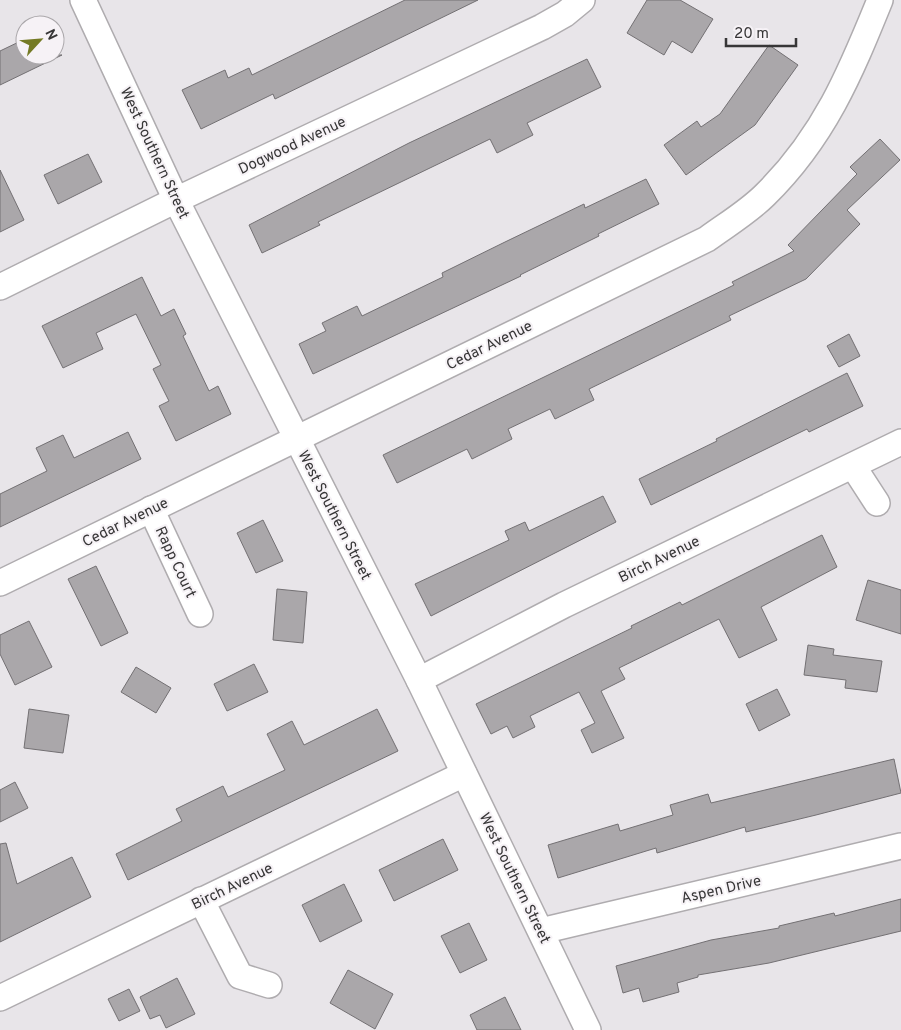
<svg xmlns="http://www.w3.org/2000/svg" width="901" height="1030" font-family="Overpass,sans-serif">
<rect width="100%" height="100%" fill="#e8e5e9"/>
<!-- building -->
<g fill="#aaa7aa" stroke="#737073">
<path d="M405,0H478L275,99L273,94L201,129L182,90L225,70L228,78L249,68L252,75Z"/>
<path d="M647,0H680L713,19L692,53L672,41L664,55L627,33Z"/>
<path d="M25,39V55H62L0,85V51Z"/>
<path d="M769,45L798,65L755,125L686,175L664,145L697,121L701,127L720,114Z"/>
<path d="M587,59L601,87L527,123L533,135L497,153L490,139L318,222L320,225L262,253L249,225L409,143Z"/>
<path d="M880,139L900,160L847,210L860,224L806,279L729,316L731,320L589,389L594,400L555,419L550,409L508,429L512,439L472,459L467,449L397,483L383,455L734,285L732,282L794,251L788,245L857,174L850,167Z"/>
<path d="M88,154L102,182L58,204L44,175Z"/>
<path d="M0,170L24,220L0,232Z"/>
<path d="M646,179L659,204L598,234L599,236L520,275L521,276L313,374L299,344L326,331L322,323L357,306L362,316L443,277L442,273L505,242L584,204L585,208Z"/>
<path d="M142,277L161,316L174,309L186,334L183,336L209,391L218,386L231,414L176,441L159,406L169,401L153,369L161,365L136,314L96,333L103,349L63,368L42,326Z"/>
<path d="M849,334L860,356L839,367L827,346Z"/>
<path d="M847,373L863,406L809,432L807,429L651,505L639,479L717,441L716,439Z"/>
<path d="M128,432L141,459L0,527V494L47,471L36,448L63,435L74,458Z"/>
<path d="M603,496L616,522L431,616L415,584L509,540L505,531L525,522L529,531Z"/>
<path d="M263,520L283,561L256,573L237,533Z"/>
<path d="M822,535L837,567L761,607L777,640L739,658L719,619L619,668L625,679L601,691L624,738L592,753L581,730L595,723L579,692L530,716L535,727L513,738L507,726L491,734L476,704L632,628L631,626L680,602L682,605Z"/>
<path d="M96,566L128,633L101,646L68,579Z"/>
<path d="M868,580L901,590V634L856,620Z"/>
<path d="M277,589L307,592L303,643L273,640Z"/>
<path d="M29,621L52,667L15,685L0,654V635Z"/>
<path d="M808,645L834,649L833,655L882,661L877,692L845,688L846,680L804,675Z"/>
<path d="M254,664L268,692L227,711L214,684Z"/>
<path d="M136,667L171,688L156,713L121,692Z"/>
<path d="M777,689L790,715L759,731L746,704Z"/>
<path d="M29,709L69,715L63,753L24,748Z"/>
<path d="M377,709L398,751L128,880L116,854L182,821L176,809L223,786L228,797L285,770L267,734L292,721L304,745Z"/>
<path d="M894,759L901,793L816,815L746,832L745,827L657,853L656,848L558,878L548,845L618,824L620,831L673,815L670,805L708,794L711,803Z"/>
<path d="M15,782L28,808L0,822V790Z"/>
<path d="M443,839L458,870L394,901L379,870Z"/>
<path d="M6,843L17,884L72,857L91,897L0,942V844Z"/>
<path d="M344,884L362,921L320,942L302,905Z"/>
<path d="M901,899V931L769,963L698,975V977L677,983L679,992L643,1002L639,988L623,993L616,966L711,940L779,928V926L834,913L835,916Z"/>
<path d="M469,923L487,960L460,973L441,936Z"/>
<path d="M348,970L393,994L375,1029L330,1003Z"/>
<path d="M177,978L195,1014L166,1028L160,1015L150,1019L140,997Z"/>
<path d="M129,989L140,1011L119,1021L108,999Z"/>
<path d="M505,997L521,1030H477L470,1015Z"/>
</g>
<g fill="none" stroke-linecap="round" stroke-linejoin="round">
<defs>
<g id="minor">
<path d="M83,0L176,200L419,680L588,1030"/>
<path d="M0,287L176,200L542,27L565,14L582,0"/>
<path d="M853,466L877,503"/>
<path d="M151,509L200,614"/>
<path d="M0,583L707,239C726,225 748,212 765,195C824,137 850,74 880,0"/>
<path d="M419,680L564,605L901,442"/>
<path d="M201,900L240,976L269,985"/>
<path d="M541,931L901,846"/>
<path d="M0,998L464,774"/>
</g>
</defs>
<!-- minor casing -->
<use href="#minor" stroke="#afacaf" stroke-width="28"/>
<!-- minor -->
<use href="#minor" stroke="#fff" stroke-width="25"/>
</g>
<g text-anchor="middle" stroke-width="4" stroke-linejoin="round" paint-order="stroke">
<!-- street labels -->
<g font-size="15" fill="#373637" stroke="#f6f2f6">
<text transform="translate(292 145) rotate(-25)" y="5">Dogwood Avenue</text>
<text transform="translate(155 153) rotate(65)" y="5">West Southern Street</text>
<text transform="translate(489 345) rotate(-26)" y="5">Cedar Avenue</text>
<text transform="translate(335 515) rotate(63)" y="5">West Southern Street</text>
<text transform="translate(125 522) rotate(-26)" y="5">Cedar Avenue</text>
<text transform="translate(659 559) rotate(-26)" y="5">Birch Avenue</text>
<text transform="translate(176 562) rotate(65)" y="5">Rapp Court</text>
<text transform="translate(515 878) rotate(64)" y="5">West Southern Street</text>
<text transform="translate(232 886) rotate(-26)" y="5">Birch Avenue</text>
<text transform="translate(721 889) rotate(-13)" y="5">Aspen Drive</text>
</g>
</g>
<!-- north arrow -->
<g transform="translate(40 40) rotate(64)"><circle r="24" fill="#f6f2f6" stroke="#aaa7aa"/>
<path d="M0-4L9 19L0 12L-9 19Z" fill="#747a24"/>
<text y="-8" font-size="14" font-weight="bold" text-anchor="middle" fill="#373637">N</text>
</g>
<!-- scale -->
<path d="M726 38v8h70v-8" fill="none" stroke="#373637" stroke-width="2.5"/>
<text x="734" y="38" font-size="15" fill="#373637" stroke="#f6f2f6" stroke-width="4" paint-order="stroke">20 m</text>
</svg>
